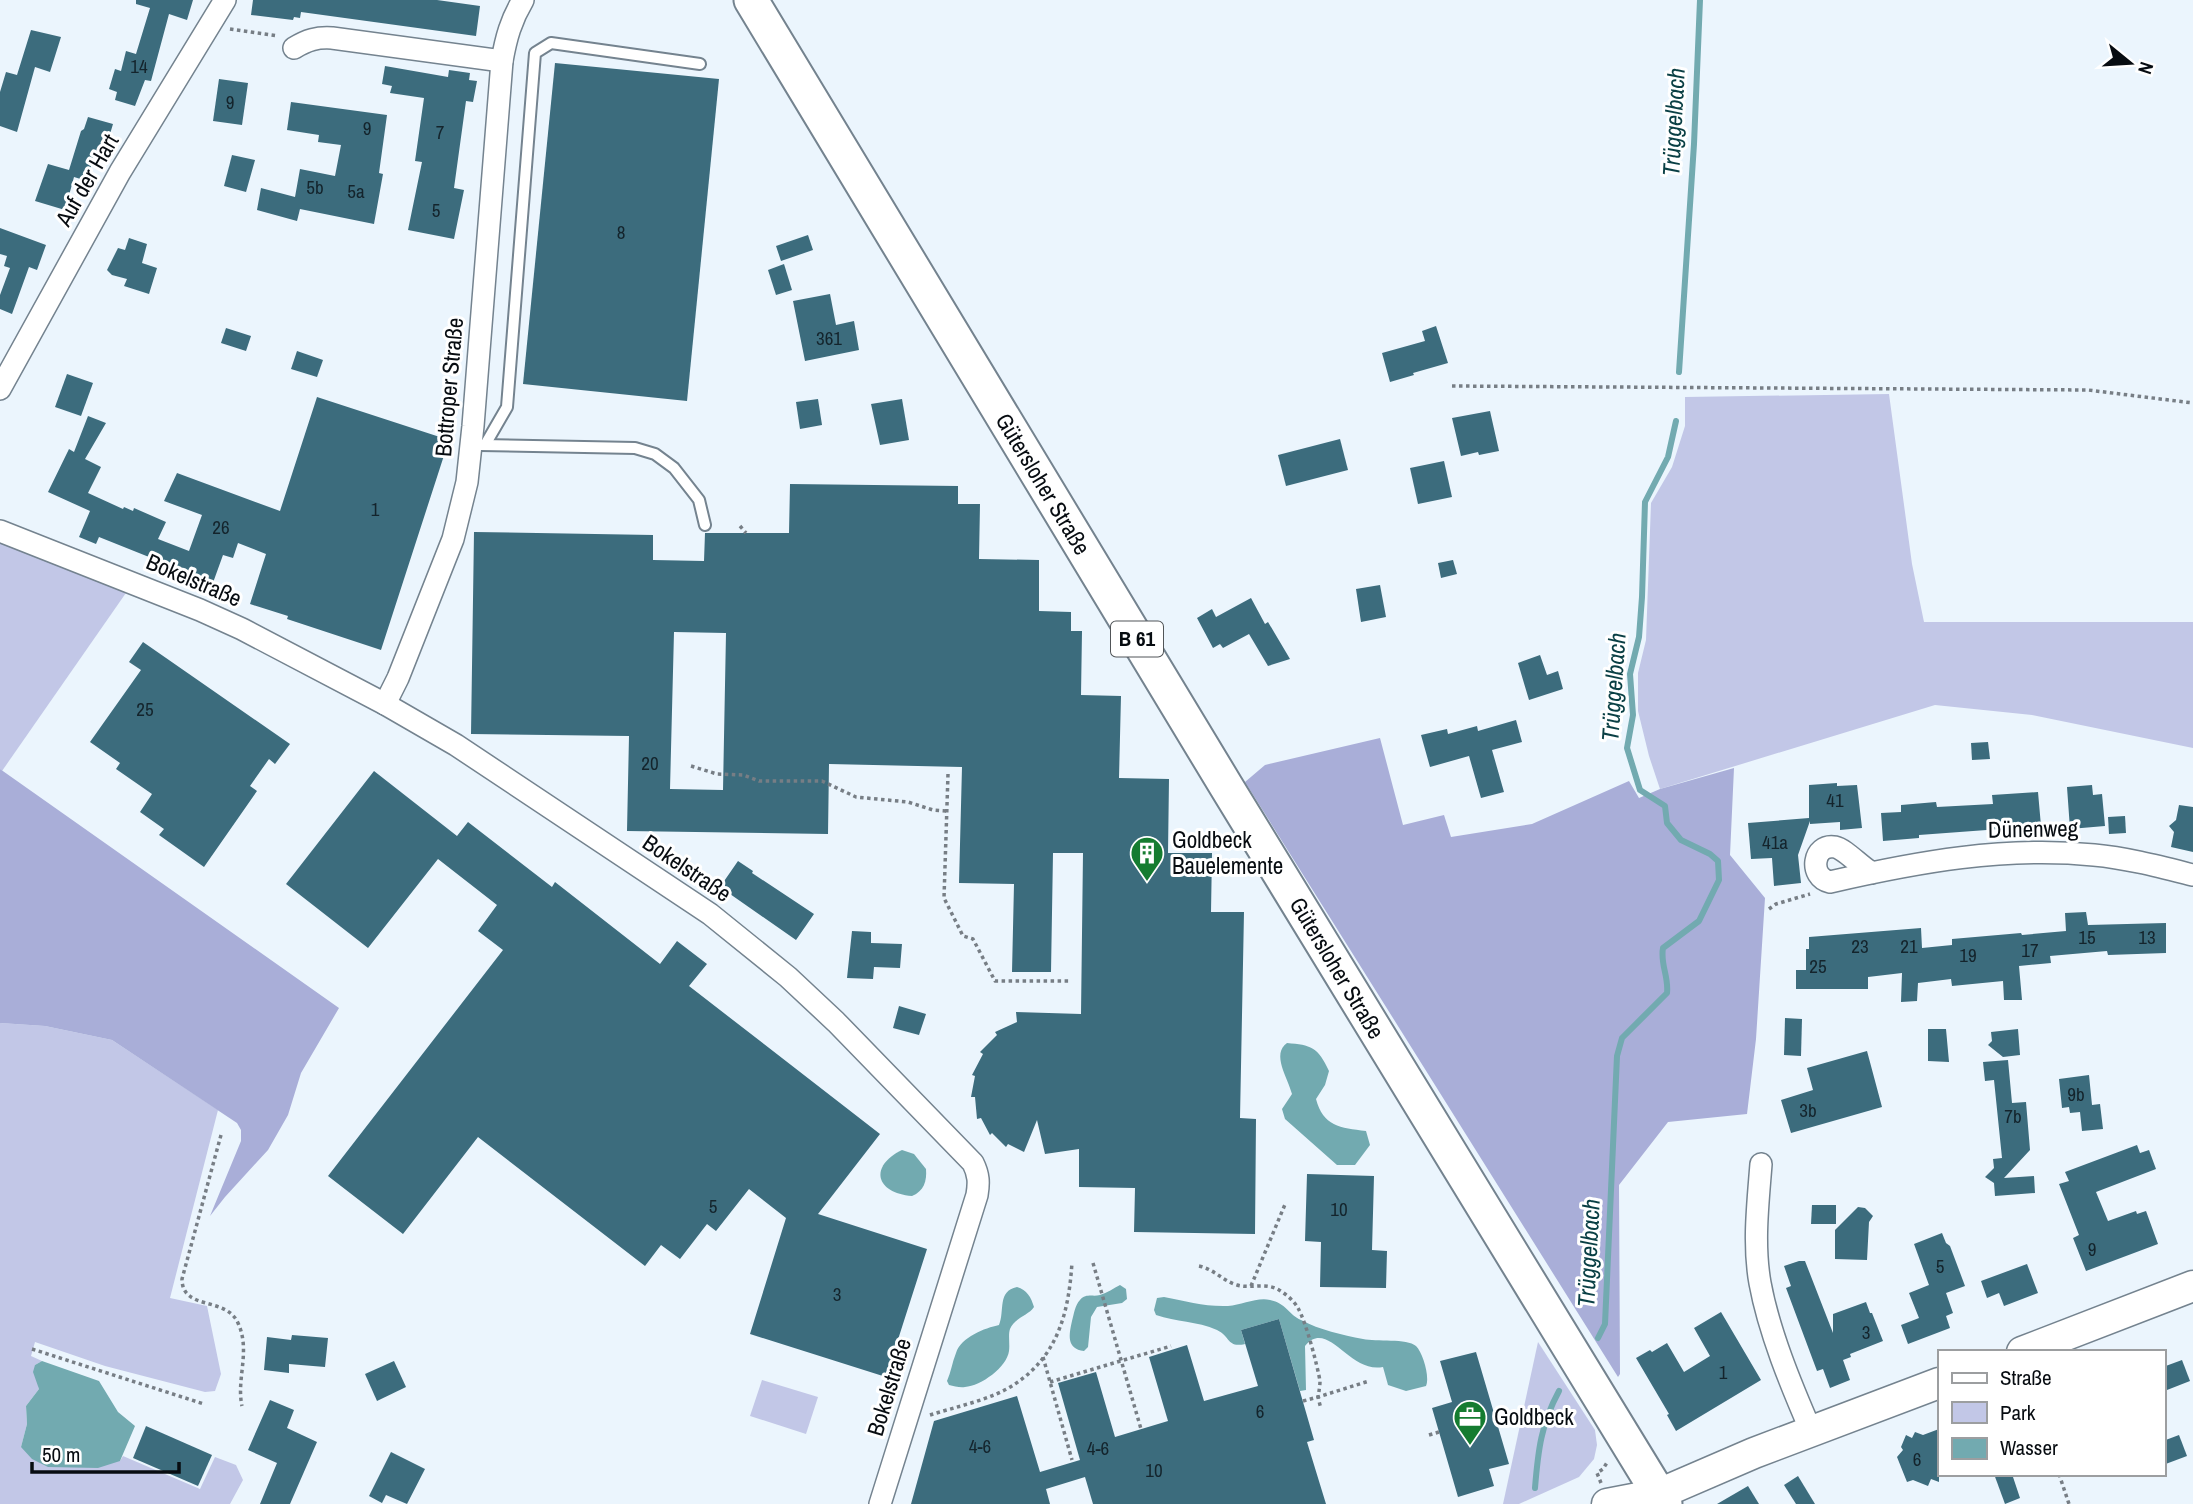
<svg xmlns="http://www.w3.org/2000/svg" width="2193" height="1504" font-family="'Archivo Narrow',sans-serif">
<rect width="100%" height="100%" fill="#ebf5fd"/>
<!-- green -->
<g fill="#c2c7e7">
<path d="M1889,394L1912,564L1924,622H2193V748L2032,715L1935,705L1660,789L1649,756L1638,711V673L1646,640L1651,503L1672,467L1685,426V397Z"/>
<path d="M0,541L128,590L2,771L0,769Z"/>
<path d="M0,1023L45,1026L112,1040L218,1110L170,1298L207,1306L221,1374L215,1391L205,1392L105,1366L35,1342L31,1356L42,1361L35,1365L39,1389L26,1406L27,1424L21,1447L120,1461L123,1456L200,1489L215,1457L236,1465L243,1480L230,1504H0Z"/>
<path d="M1538,1342L1595,1430L1597,1445L1594,1459L1579,1477L1519,1504H1503Z"/>
<path d="M762,1380L818,1397L806,1434L750,1416Z"/>
</g>
<!-- forest -->
<g fill="#a9aed8">
<path d="M1380,738L1403,825L1444,815L1451,837L1532,824L1629,781L1639,798L1660,789L1734,768L1730,855L1765,898L1756,1039L1747,1114L1668,1122L1619,1185L1620,1374L1618,1377L1245,782L1265,765Z"/>
<path d="M0,769L339,1008L301,1073L288,1115L268,1150L225,1197L210,1216L241,1141V1130L237,1123L112,1040L45,1026L0,1023Z"/>
</g>
<!-- water -->
<g fill="#72aab0">
<path d="M1287,1043C1311,1045 1318,1047 1329,1071L1325,1085L1316,1099C1323,1126 1340,1128 1366,1131L1370,1145L1355,1165H1337L1285,1119L1282,1109L1292,1094C1288,1078 1271,1054 1287,1043Z"/>
<path d="M902,1150L914,1154L926,1169C927,1181 924,1191 912,1196C875,1193 869,1166 902,1150Z"/>
<path d="M1120,1285L1126,1289L1127,1299L1122,1303L1097,1307L1091,1317L1088,1347L1084,1351C1066,1349 1069,1334 1072,1321C1074,1314 1075,1305 1080,1300C1086,1293 1093,1297 1100,1295C1107,1293 1114,1288 1120,1285Z"/>
<path d="M1017,1287C1027,1290 1031,1297 1034,1307C1028,1316 1014,1318 1010,1329C1008,1335 1010,1344 1009,1351C1007,1367 981,1386 965,1387C960,1388 954,1386 949,1385L947,1381C951,1372 952,1363 956,1353C961,1337 985,1328 999,1325C1005,1311 997,1291 1017,1287Z"/>
<path d="M1164,1297C1186,1301 1205,1307 1228,1306C1242,1305 1257,1297 1270,1300C1286,1303 1289,1315 1301,1320C1320,1330 1342,1335 1363,1339C1376,1342 1407,1338 1416,1346C1423,1353 1430,1377 1426,1386L1406,1391L1388,1385L1383,1367C1349,1374 1328,1318 1305,1346L1306,1390L1300,1391L1279,1319L1241,1330L1245,1344C1227,1348 1231,1337 1217,1330C1197,1321 1176,1322 1156,1315L1154,1310L1157,1298Z"/>
<path d="M42,1361L99,1381L118,1412L135,1426L120,1461L98,1468L48,1467L32,1459L21,1447L27,1424L26,1406L39,1389L33,1372L35,1365Z"/>
</g>
<g fill="none" stroke-linecap="round" stroke-linejoin="round">
<!-- stream -->
<g stroke="#72aab0" stroke-width="6">
<path d="M1679,372L1694,144L1700,0"/>
<path d="M1598,1338L1605,1324L1617,1056L1622,1038L1667,993C1669,977 1660,964 1663,948L1699,921L1719,880L1718,861L1710,854L1681,840L1667,823L1665,806L1640,790L1627,748L1633,715L1630,674L1639,637L1642,597L1645,502L1668,457L1676,421"/>
<path d="M1535,1488C1538,1451 1541,1424 1559,1391"/>
</g>
</g>
<!-- building -->
<g fill="#3c6c7d" fill-rule="evenodd">
<path d="M136,0H193L187,20L169,14L151,81L145,80L135,106L115,100L117,92L109,89L115,69L121,71L126,51L136,54L150,8L136,4Z"/>
<path d="M253,0H437L480,6L476,36L301,12L300,18L294,17L293,20L251,15Z"/>
<path d="M31,30L61,37L50,72L35,67L17,132L0,126V92L6,72L17,75Z"/>
<path d="M555,63L719,79L687,401L523,384Z"/>
<path d="M385,66L448,77L449,70L470,73L469,80L477,81L473,102L466,101L454,188L464,190L454,239L408,230L422,162L415,161L424,98L390,93L392,86L382,84Z"/>
<path d="M219,79L248,83L242,125L213,121Z"/>
<path d="M291,102L387,115L379,173L383,174L374,224L300,209L297,221L257,210L261,188L295,197L300,169L335,176L341,145L318,142L319,135L287,130Z"/>
<path d="M88,117L113,124L104,154L95,151L87,181L74,177L65,210L35,201L48,164L69,170L81,131L84,129Z"/>
<path d="M232,155L255,160L246,192L224,186Z"/>
<path d="M0,228L46,245L37,270L29,267L12,314L0,309V295L10,268L4,266L7,256L0,254Z"/>
<path d="M808,235L813,250L781,261L776,246Z"/>
<path d="M129,238L147,244L142,263L157,268L149,294L124,286L127,279L112,275L107,270L118,248L125,250Z"/>
<path d="M784,264L792,290L776,295L768,270Z"/>
<path d="M830,294L836,325L854,321L859,350L805,361L793,301Z"/>
<path d="M1436,326L1448,363L1413,373L1414,375L1390,382L1382,353L1425,341L1422,331Z"/>
<path d="M226,328L251,336L246,351L221,343Z"/>
<path d="M297,351L323,360L317,377L291,369Z"/>
<path d="M67,374L93,383L81,416L55,407Z"/>
<path d="M317,397L449,440L381,650L287,619L288,616L250,604L266,554L238,543L233,558L223,555L210,591L155,571L159,561L99,537L96,544L79,537L90,511L48,492L69,449L74,452L88,416L106,423L85,459L101,467L88,493L123,509L124,507L133,511L134,508L166,522L158,539L189,551L202,515L164,501L177,473L280,511Z"/>
<path d="M818,399L822,425L800,429L796,402Z"/>
<path d="M902,399L909,440L880,445L871,404Z"/>
<path d="M1490,411L1499,451L1479,455L1478,452L1461,456L1452,418Z"/>
<path d="M1340,439L1348,470L1286,486L1278,455Z"/>
<path d="M1444,461L1452,497L1418,504L1410,468Z"/>
<path d="M790,484L958,486V504H980L979,559L1039,560V611L1071,612V631H1082L1081,695L1121,696L1119,778L1169,779L1168,853H1212L1211,912H1244L1240,1118L1256,1119L1255,1234L1134,1232L1135,1188L1079,1187V1149L1045,1154L1037,1120L1024,1152L1008,1144L1006,1147L992,1133L990,1135L981,1118L977,1119L975,1097H971L975,1076L972,1075L983,1054L980,1052L997,1035L995,1032L1017,1022L1016,1012L1081,1014L1083,853H1053L1051,972H1012L1014,884L959,883L962,767L829,764L828,834L627,831L629,736L471,734L474,532L653,535V560L704,561L705,533H789ZM674,632L726,633L723,790L670,789Z"/>
<path d="M1453,560L1457,574L1441,578L1438,563Z"/>
<path d="M1380,585L1386,617L1361,622L1356,589Z"/>
<path d="M1251,598L1265,624L1268,622L1290,659L1268,666L1249,634L1223,648L1220,644L1213,648L1197,618L1212,609L1216,617Z"/>
<path d="M143,642L290,744L275,764L269,759L250,786L257,791L204,867L159,835L164,829L140,812L152,794L116,769L120,763L90,742L141,670L129,662Z"/>
<path d="M1540,655L1547,675L1558,671L1563,689L1529,700L1518,663Z"/>
<path d="M1516,720L1522,742L1492,750L1504,792L1481,798L1469,756L1430,767L1421,735L1447,729L1448,734L1477,726L1478,731Z"/>
<path d="M1988,742L1990,759L1972,760L1971,743Z"/>
<path d="M374,771L457,836L468,822L552,887L555,882L660,964L677,941L707,964L689,986L880,1134L818,1214L927,1249L886,1377L750,1334L786,1218L749,1189L716,1231L707,1224L680,1259L661,1245L645,1266L478,1137L403,1234L328,1176L503,950L478,931L497,905L438,859L368,948L286,884Z"/>
<path d="M1837,783V786L1857,785L1862,828L1840,830V822L1810,824V821L1798,855L1801,883L1774,886L1772,858L1751,859L1748,823L1809,818V785Z"/>
<path d="M2092,785L2093,795L2102,794L2105,826L2070,829L2067,787Z"/>
<path d="M2038,792L2041,826L1919,835V838L1883,841L1881,813L1901,812V805L1936,802L1937,807L1993,804L1992,795Z"/>
<path d="M2179,805L2193,807V852L2171,847L2174,832L2169,826L2176,820Z"/>
<path d="M2125,816L2126,833L2109,834L2108,817Z"/>
<path d="M738,861L753,871L752,873L814,914L796,940L720,887Z"/>
<path d="M2086,912L2088,925L2166,923V953L2108,955L2107,951L2050,956L2051,963L2019,966L2022,1000H2004L2003,981L1952,986L1951,979L1918,983L1917,1001L1901,1002L1902,973L1868,977V989H1796V970H1806V949H1809V937L1921,928L1922,948L1952,945V939L2021,933L2022,935L2066,931L2065,913Z"/>
<path d="M852,931L871,932V943L902,944L900,968L874,967L873,979L847,978Z"/>
<path d="M899,1006L926,1014L919,1035L893,1028Z"/>
<path d="M1785,1018L1802,1019L1801,1056L1784,1055Z"/>
<path d="M1928,1029H1946L1949,1062L1928,1061Z"/>
<path d="M2018,1029L2020,1055L2003,1057L1988,1045L1992,1041L1991,1032Z"/>
<path d="M1867,1051L1882,1107L1791,1133L1781,1100L1813,1090L1807,1068Z"/>
<path d="M2008,1060L2012,1103L2026,1102L2030,1150L2004,1178L2034,1176L2035,1193L1995,1196L1994,1183L1985,1177L1994,1168L1993,1159L2002,1158L1994,1080L1985,1081L1983,1062Z"/>
<path d="M2089,1075L2092,1105L2100,1104L2103,1129L2082,1131L2080,1112L2070,1113L2069,1107L2062,1108L2059,1079Z"/>
<path d="M2137,1145L2140,1153L2149,1150L2156,1169L2096,1192L2108,1221L2136,1211L2137,1214L2146,1211L2158,1244L2086,1271L2073,1238L2079,1235L2059,1184L2069,1181L2065,1172Z"/>
<path d="M1307,1174L1374,1176L1372,1250L1387,1251L1386,1288L1320,1287L1321,1242L1305,1241Z"/>
<path d="M1812,1205H1836V1224H1811Z"/>
<path d="M1858,1207L1865,1208L1873,1216L1869,1222L1867,1260L1835,1259V1230Z"/>
<path d="M1942,1233L1946,1243L1950,1246L1965,1286L1946,1293L1953,1313L1946,1316L1950,1328L1908,1344L1901,1325L1919,1318L1909,1293L1929,1285L1914,1244Z"/>
<path d="M1799,1261H1805L1833,1333V1314L1866,1302L1870,1313H1872L1883,1341L1850,1354L1851,1357L1843,1360L1850,1380L1830,1388L1823,1369L1817,1371L1786,1288L1791,1286L1784,1266Z"/>
<path d="M2027,1264L2038,1293L2004,1306L1999,1293L1987,1298L1981,1281Z"/>
<path d="M1721,1312L1761,1380L1676,1431L1667,1415L1669,1414L1636,1358L1650,1350L1652,1352L1667,1343L1684,1372L1710,1356L1694,1328Z"/>
<path d="M1279,1319L1314,1440L1307,1442L1326,1504H1093L1085,1477L1046,1489L1050,1504H911L934,1421L1017,1396L1040,1472L1080,1460L1058,1383L1096,1372L1115,1437L1168,1421L1149,1357L1187,1345L1204,1401L1258,1386L1241,1330Z"/>
<path d="M292,1335L328,1338L325,1367L289,1364V1373L264,1370L267,1337L291,1340Z"/>
<path d="M1476,1352L1509,1464L1489,1469L1494,1486L1458,1497L1432,1408L1452,1402L1440,1361Z"/>
<path d="M2182,1360L2190,1381L2167,1390L2163,1382V1367Z"/>
<path d="M394,1361L406,1387L377,1401L365,1374Z"/>
<path d="M270,1400L294,1410L287,1428L317,1442L290,1504H260L277,1463L248,1450Z"/>
<path d="M146,1426L212,1455L198,1486L133,1458Z"/>
<path d="M1939,1429V1482L1931,1479L1928,1486L1913,1480L1907,1482L1897,1457L1903,1450L1901,1447L1906,1435L1912,1438L1915,1432L1923,1435Z"/>
<path d="M2179,1435L2187,1456L2163,1465V1441Z"/>
<path d="M391,1452L425,1469L407,1504L386,1495L382,1503L369,1496Z"/>
<path d="M1994,1474H2012L2020,1498L2005,1504Z"/>
<path d="M1798,1476L1815,1504H1796L1784,1485Z"/>
<path d="M1748,1486L1759,1504H1717Z"/>
</g>
<g fill="none" stroke-linecap="round" stroke-linejoin="round">
<defs>
<g id="service">
<path d="M481,445L635,448L655,454L674,468L699,500L705,525"/>
<path d="M485,445L507,407L535,53L551,43L700,64"/>
</g>
<g id="minor">
<path d="M294,48C307,40 317,37 332,38L502,61"/>
<path d="M0,389L120,172L225,0"/>
<path d="M0,531L200,610L242,629L385,704L456,745L710,914L788,977L836,1022L973,1163C979,1175 979,1183 977,1195L880,1504"/>
<path d="M385,704L398,678L453,539L467,482L473,426L502,61C506,38 511,20 523,0"/>
<path d="M1872,873C1861,867 1845,849 1835,847C1813,843 1808,877 1830,882C1917,862 2005,846 2094,855C2127,858 2161,867 2193,875"/>
<path d="M1761,1164C1758,1203 1753,1244 1760,1283C1769,1332 1791,1385 1811,1431"/>
</g>
<g id="secondary">
<path d="M2022,1352L2193,1286"/>
<path d="M1607,1504L1659,1494L1754,1453L1939,1383"/>
</g>
<path id="primary" d="M751,0L1226,786L1665,1504"/>
</defs>
<!-- service casing -->
<use href="#service" stroke="#74838f" stroke-width="14"/>
<!-- minor casing -->
<use href="#minor" stroke="#74838f" stroke-width="24"/>
<!-- secondary casing -->
<use href="#secondary" stroke="#74838f" stroke-width="33"/>
<!-- primary casing -->
<use href="#primary" stroke="#74838f" stroke-width="37"/>
<!-- path -->
<g stroke="#777e85" stroke-width="3.5" stroke-dasharray="3.5 3.5" stroke-linecap="butt">
<path d="M230,29L278,36"/>
<path d="M1452,386L2088,390L2193,403"/>
<path d="M740,526L746,533"/>
<path d="M691,766L717,774L743,775L759,781H822L856,797L908,802L933,810L947,811"/>
<path d="M948,774L944,898L963,936L973,939L995,981H1069"/>
<path d="M1769,909L1776,904L1810,894"/>
<path d="M221,1135L182,1279C182,1311 226,1296 238,1323C251,1351 236,1379 242,1406"/>
<path d="M1093,1263L1141,1429"/>
<path d="M1199,1266C1214,1269 1223,1281 1237,1285C1251,1289 1265,1282 1279,1290C1286,1294 1294,1301 1298,1308C1306,1322 1317,1364 1320,1381C1320,1386 1319,1391 1318,1397L1369,1381"/>
<path d="M1251,1286L1286,1202"/>
<path d="M32,1349L204,1404"/>
<path d="M1043,1357L1072,1460"/>
<path d="M1050,1382L1171,1346"/>
<path d="M1303,1401L1318,1397L1321,1409"/>
<path d="M930,1415C958,1406 991,1400 1015,1384C1059,1355 1069,1310 1072,1262"/>
<path d="M1429,1435L1439,1432"/>
<path d="M2059,1474L2069,1504"/>
<path d="M1601,1483L1597,1473L1603,1469L1608,1461"/>
</g>
<!-- service -->
<use href="#service" stroke="#fff" stroke-width="10"/>
<!-- minor -->
<use href="#minor" stroke="#fff" stroke-width="21"/>
<!-- secondary -->
<use href="#secondary" stroke="#fff" stroke-width="30"/>
<!-- primary -->
<use href="#primary" stroke="#fff" stroke-width="33"/>
</g>
<!-- icons -->
<defs>
<symbol id="building-pin" viewBox="-11 -11 22 30"><path d="M0 17L-7.5 6A9.5 9.5 0 1 1 7.5 6Z" fill="#157c30" stroke="#fff"/><path d="M-4-6H4V6H1V3H-1V6H-4ZM-2.5-4.3h1.7v1.8h-1.7ZM.8-4.3h1.7v1.8H.8ZM-2.5-1h1.7V.8h-1.7ZM.8-1h1.7V.8H.8Z" fill="#fff"/></symbol>
<symbol id="office-pin" viewBox="-11 -11 22 30"><path d="M0 17L-7.5 6A9.5 9.5 0 1 1 7.5 6Z" fill="#157c30" stroke="#fff"/><path d="M-6-3h4V-5.5h4V-3h4V5H-6ZM-1-4.5V-3h2v-1.5ZM-6 0V1H6V0Z" fill="#fff"/></symbol>
</defs>
<g fill-rule="evenodd">
<use href="#building-pin" x="1128" y="834" width="38" height="52"/>
<use href="#office-pin" x="1451" y="1398" width="38" height="52"/>
</g>
<g text-anchor="middle" stroke-width="6" stroke-linejoin="round" paint-order="stroke">
<!-- number labels -->
<g font-size="19" fill="#14242c">
<text x="139" y="73">14</text>
<text x="230" y="109">9</text>
<text x="367" y="135">9</text>
<text x="440" y="139">7</text>
<text x="315" y="194">5b</text>
<text x="356" y="198">5a</text>
<text x="436" y="217">5</text>
<text x="621" y="239">8</text>
<text x="829" y="345">361</text>
<text x="375" y="516">1</text>
<text x="221" y="534">26</text>
<text x="145" y="716">25</text>
<text x="650" y="770">20</text>
<text x="1835" y="807">41</text>
<text x="1775" y="849">41a</text>
<text x="2087" y="944">15</text>
<text x="2147" y="944">13</text>
<text x="1860" y="953">23</text>
<text x="1909" y="953">21</text>
<text x="2030" y="957">17</text>
<text x="1968" y="962">19</text>
<text x="1818" y="973">25</text>
<text x="2076" y="1101">9b</text>
<text x="1808" y="1117">3b</text>
<text x="2013" y="1123">7b</text>
<text x="713" y="1213">5</text>
<text x="1339" y="1216">10</text>
<text x="2092" y="1256">9</text>
<text x="1940" y="1273">5</text>
<text x="837" y="1301">3</text>
<text x="1866" y="1339">3</text>
<text x="1723" y="1379">1</text>
<text x="1260" y="1418">6</text>
<text x="980" y="1453">4-6</text>
<text x="1098" y="1455">4-6</text>
<text x="1917" y="1466">6</text>
<text x="1154" y="1477">10</text>
</g>
<!-- shield labels -->
<rect fill="#fff" stroke="#515558" stroke-width="2" x="1111" y="621.5" width="52" height="35" rx="5"/>
<g font-size="21" font-weight="bold" fill="#070c11">
<text x="1137" y="646">B 61</text>
</g>
<!-- street labels -->
<g font-size="23" fill="#070c11" stroke="#fff">
<text transform="translate(87 180) rotate(-60)" y="8">Auf der Hart</text>
<text transform="translate(449 387) rotate(-85)" y="8">Bottroper Straße</text>
<text transform="translate(1043 484) rotate(59)" y="8">Gütersloher Straße</text>
<text transform="translate(194 580) rotate(23)" y="8">Bokelstraße</text>
<text transform="translate(2033 829) rotate(-1)" y="8">Dünenweg</text>
<text transform="translate(687 868) rotate(34)" y="8">Bokelstraße</text>
<text transform="translate(1337 968) rotate(59)" y="8">Gütersloher Straße</text>
<text transform="translate(889 1387) rotate(-73)" y="8">Bokelstraße</text>
</g>
<!-- poi labels -->
<g font-size="23" fill="#070c11" stroke="#fff" text-anchor="start">
<text x="1172" y="848">Goldbeck<tspan x="1172" dy="26">Bauelemente</tspan></text>
<text x="1494" y="1425">Goldbeck</text>
</g>
<!-- water labels -->
<g font-size="24" font-style="italic" fill="#093f44" stroke="#fff">
<text transform="translate(1674 122) rotate(-87)" y="8">Trüggelbach</text>
<text transform="translate(1614 687) rotate(-86)" y="8">Trüggelbach</text>
<text transform="translate(1589 1253) rotate(-87)" y="8">Trüggelbach</text>
</g>
</g>
<!-- legend -->
<rect x="1938" y="1350" width="228" height="126" fill="#ffffff" stroke="#9c9ea0" stroke-width="2"/>
<rect x="1952" y="1373" width="35" height="10" fill="#ffffff" stroke="#9c9ea0" stroke-width="2"/>
<text x="2000" y="1385" font-size="21" fill="#070c11">Straße</text>
<rect x="1952" y="1402" width="35" height="21" fill="#c2c7e7" stroke="#9c9ea0" stroke-width="2"/>
<text x="2000" y="1420" font-size="21" fill="#070c11">Park</text>
<rect x="1952" y="1438" width="35" height="21" fill="#72aab0" stroke="#9c9ea0" stroke-width="2"/>
<text x="2000" y="1455" font-size="21" fill="#070c11">Wasser</text>
<!-- north arrow -->
<g transform="translate(2130 63) rotate(108)" stroke="#ffffff" stroke-width="5" paint-order="stroke">
<path d="M0-5L12 26L0 18L-12 26Z" fill="#070c11"/>
<text y="-10" font-size="19" font-weight="bold" text-anchor="middle" fill="#070c11">N</text>
</g>
<!-- scale -->
<path d="M32 1462v10h147v-10" fill="none" stroke="#070c11" stroke-width="3.5"/>
<text x="42" y="1462" font-size="21" fill="#070c11" stroke="#ffffff" stroke-width="5" paint-order="stroke">50 m</text>
</svg>
